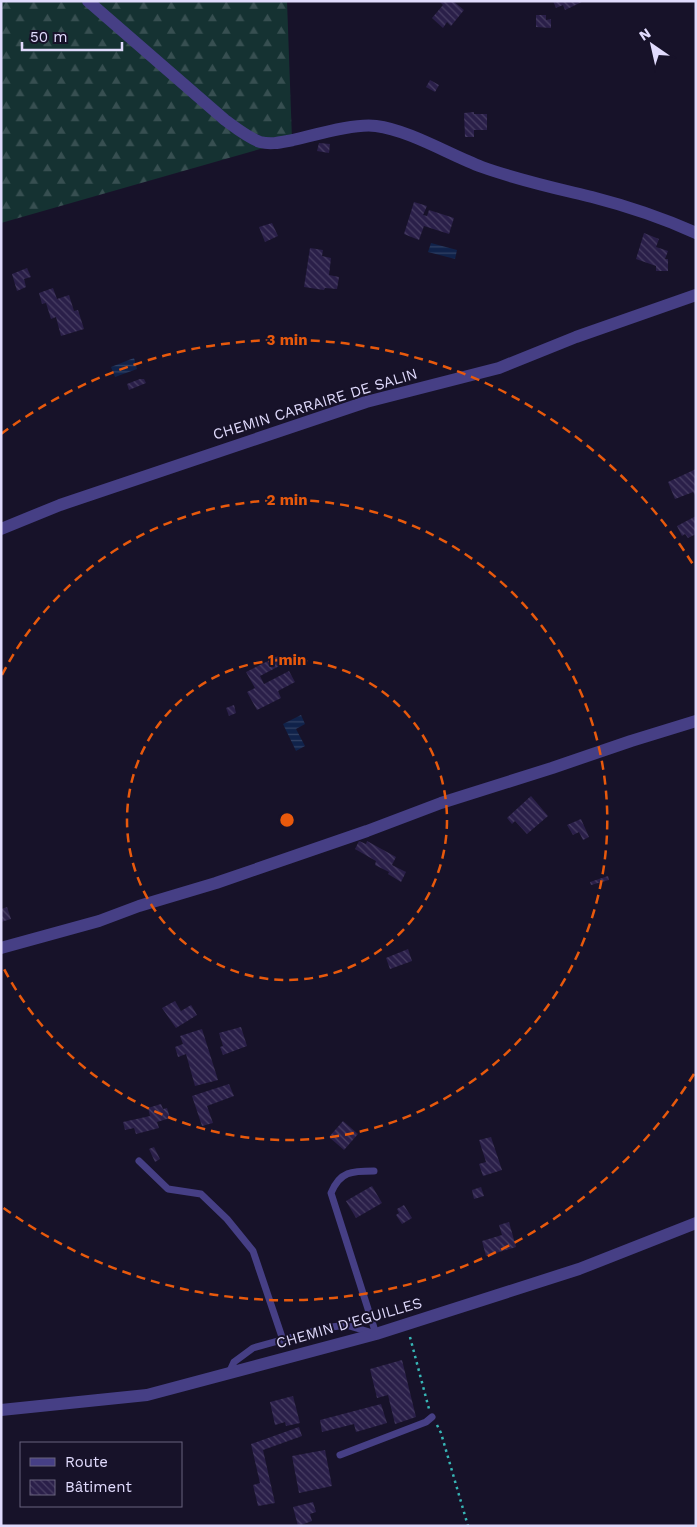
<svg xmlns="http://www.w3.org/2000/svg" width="697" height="1527" font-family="'Work Sans',sans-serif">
<defs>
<pattern id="forest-firs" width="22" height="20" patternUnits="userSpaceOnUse" patternTransform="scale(1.25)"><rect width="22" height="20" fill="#153232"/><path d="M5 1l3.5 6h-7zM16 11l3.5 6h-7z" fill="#374f51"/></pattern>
<pattern id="water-rules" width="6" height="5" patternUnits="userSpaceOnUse" patternTransform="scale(1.25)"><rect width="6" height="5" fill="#10224a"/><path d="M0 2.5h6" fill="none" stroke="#324265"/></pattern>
<pattern id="building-back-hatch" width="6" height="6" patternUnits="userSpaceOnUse" patternTransform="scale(1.25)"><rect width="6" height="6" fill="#2a1f49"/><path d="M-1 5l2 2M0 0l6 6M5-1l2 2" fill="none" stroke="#493f64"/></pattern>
</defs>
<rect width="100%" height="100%" fill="#171229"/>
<!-- forest -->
<path fill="url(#forest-firs)" d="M1,1H287L292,140L1,223Z"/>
<!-- water -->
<g fill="url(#water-rules)">
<path d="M431,243L457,250L455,259L428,252Z"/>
<path d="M134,358L137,369L115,377L111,367Z"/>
<path d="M301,715L305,724L296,729L305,746L296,751L283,724Z"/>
</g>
<!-- building -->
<g fill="url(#building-back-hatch)">
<path d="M439,1H453L464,10L451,26L447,22L443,28L432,18L443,5Z"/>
<path d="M553,1H584L565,10L563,5L556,8Z"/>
<path d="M536,15H546V20L551,19V28L536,27Z"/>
<path d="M430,80L439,85L435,92L426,87Z"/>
<path d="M474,112V114H487V130H474V137H465L464,113Z"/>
<path d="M319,143L330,144L329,153L317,151Z"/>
<path d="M414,202L427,206L423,215L427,216L429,210L454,218L449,234L424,226L419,240L404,234Z"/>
<path d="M272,223L278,236L265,242L259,227Z"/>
<path d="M644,233L659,239L656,247L668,251L665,259H668V271H656V266L636,259Z"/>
<path d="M310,248L323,250L322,256L331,258L329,275L339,277L337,289L325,288L324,290L304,287Z"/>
<path d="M27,268L31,277L24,279L26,287L17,291L12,274Z"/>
<path d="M53,288L57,299L69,295L74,311L78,310L84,329L61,336L56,317L51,319L46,303L42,304L39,293Z"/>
<path d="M140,379H144L146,383L129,390L127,384Z"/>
<path d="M696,469V497L693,492L675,499L668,482Z"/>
<path d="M696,516V534L688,538L685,534L682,536L677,526Z"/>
<path d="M280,655L285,663L260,676L264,684L289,671L295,682L278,691L281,698L257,710L247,692L255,688L246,672Z"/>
<path d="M234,705L236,713L229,716L226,708Z"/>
<path d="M531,796L548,816L527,834L515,821L512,824L507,818Z"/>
<path d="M581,819L589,837L583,840L579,832L573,835L567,825Z"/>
<path d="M359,841L366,844L367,841L396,857L392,865L406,872L401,882L388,874L389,872L375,865L376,861L355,849Z"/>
<path d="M608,876L609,880L591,885L590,882Z"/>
<path d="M7,907L11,919L1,922V909Z"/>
<path d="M408,949L412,961L390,969L386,958Z"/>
<path d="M175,1001L181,1011L191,1005L197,1015L176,1028L162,1008Z"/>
<path d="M241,1027L247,1046L223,1055L220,1047L223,1046L219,1033Z"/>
<path d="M202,1029L218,1080L195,1086L186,1054L178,1057L175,1047L183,1044L180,1036Z"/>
<path d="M229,1084L234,1096L207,1106L213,1123L202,1126L192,1096Z"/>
<path d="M161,1104L163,1109L167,1108L170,1118L157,1122L159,1128L136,1134L134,1128L125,1130L123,1122L150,1116L148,1108Z"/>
<path d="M343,1121L358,1134L344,1150L329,1137Z"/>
<path d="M491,1137L502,1170L483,1176L479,1164L486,1162L479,1140Z"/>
<path d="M154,1147L160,1159L155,1162L149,1149Z"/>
<path d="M372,1186L382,1203L356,1218L346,1201Z"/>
<path d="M481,1187L484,1196L474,1199L472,1190Z"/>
<path d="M404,1205L412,1218L402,1224L396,1215L399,1213L397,1209Z"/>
<path d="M509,1222L516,1247L486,1256L482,1241L502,1235L499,1225Z"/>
<path d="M402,1360L416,1417L395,1424L388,1395L377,1398L370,1369Z"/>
<path d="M293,1396L300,1423L286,1426L285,1422L275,1425L270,1402Z"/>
<path d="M381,1404L387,1423L356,1432L354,1424L322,1432L320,1420Z"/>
<path d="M299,1427L302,1436L263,1450L275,1503L258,1506L253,1485L260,1483L251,1444Z"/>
<path d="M325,1450L332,1486L299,1493L292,1456Z"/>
<path d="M313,1502L316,1512L310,1514L312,1521L298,1526L293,1507Z"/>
</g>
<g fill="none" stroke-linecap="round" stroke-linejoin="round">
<!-- path -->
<g stroke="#37b6b6" stroke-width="2.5" stroke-dasharray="2.5 4" stroke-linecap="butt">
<path d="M410,1337L429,1409"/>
<path d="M437,1425L441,1433L468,1526"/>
</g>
<!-- lane -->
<g stroke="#463f85" stroke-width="7">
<path d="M139,1161L168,1189L201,1194L227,1219L253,1251L283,1340"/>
<path d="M374,1171C352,1171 340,1171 331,1193L376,1334"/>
<path d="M229,1373L234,1362L253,1348L325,1328L346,1325L373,1333"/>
<path d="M340,1455L426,1422L432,1417"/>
</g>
<!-- street -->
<g stroke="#463f85" stroke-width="12">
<path d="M88,1L225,120C236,128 247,137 260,142C272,145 282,142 293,140C315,135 355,123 376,126C409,130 450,155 482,167C518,180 555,188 592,197C627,206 663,218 696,233"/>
<path d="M1,529L60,505L366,402L499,368L576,337L696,295"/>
<path d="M1,948L99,921L139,906L216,883L367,831L441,803L552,768L631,741L696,721"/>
<path d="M1,1410L147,1395L376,1334L579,1269L696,1223"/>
</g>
</g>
<!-- distance rings -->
<g fill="none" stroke="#e8590c" stroke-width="2.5" stroke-dasharray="9 6">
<circle cx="287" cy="820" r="160"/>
<path d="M2 675A320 320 0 1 1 2 965"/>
<path d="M694 1074A480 480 0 0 1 1 1206M1 434A480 480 0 0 1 694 566"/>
</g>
<g text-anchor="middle" stroke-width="4" stroke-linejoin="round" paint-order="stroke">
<!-- street labels -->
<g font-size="15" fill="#e1dbfd" stroke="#171229">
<text transform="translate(315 404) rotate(-17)" y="5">CHEMIN CARRAIRE DE SALIN</text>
<text transform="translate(349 1323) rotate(-16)" y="5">CHEMIN D'EGUILLES</text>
</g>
</g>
<circle cx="287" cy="820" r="8" fill="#e8590c" stroke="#171229" stroke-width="2.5"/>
<g font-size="15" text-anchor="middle" font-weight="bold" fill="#e8590c" stroke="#171229" stroke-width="4" stroke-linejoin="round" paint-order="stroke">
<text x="287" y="345">3 min</text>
<text x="287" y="505">2 min</text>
<text x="287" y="665">1 min</text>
</g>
<!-- border -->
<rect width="697" height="1527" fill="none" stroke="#e1dbfd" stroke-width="5"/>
<!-- legend -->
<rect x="20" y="1442" width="162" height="65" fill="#171229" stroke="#68627e"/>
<rect x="30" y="1458" width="25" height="8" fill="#463f85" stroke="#68627e"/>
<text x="65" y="1467" font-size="15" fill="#e1dbfd">Route</text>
<rect x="30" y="1480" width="25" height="15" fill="url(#building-back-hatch)" stroke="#68627e"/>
<text x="65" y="1492" font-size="15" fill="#e1dbfd">Bâtiment</text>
<!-- north arrow -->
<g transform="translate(652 45) rotate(326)" stroke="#171229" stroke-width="4" paint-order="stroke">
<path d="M0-4L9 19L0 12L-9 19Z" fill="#e1dbfd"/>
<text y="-8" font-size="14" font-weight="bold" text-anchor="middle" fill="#e1dbfd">N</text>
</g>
<!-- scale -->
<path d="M22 42v8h100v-8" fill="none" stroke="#e1dbfd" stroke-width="2.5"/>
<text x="30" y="42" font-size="15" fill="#e1dbfd" stroke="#171229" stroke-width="4" paint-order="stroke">50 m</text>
</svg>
